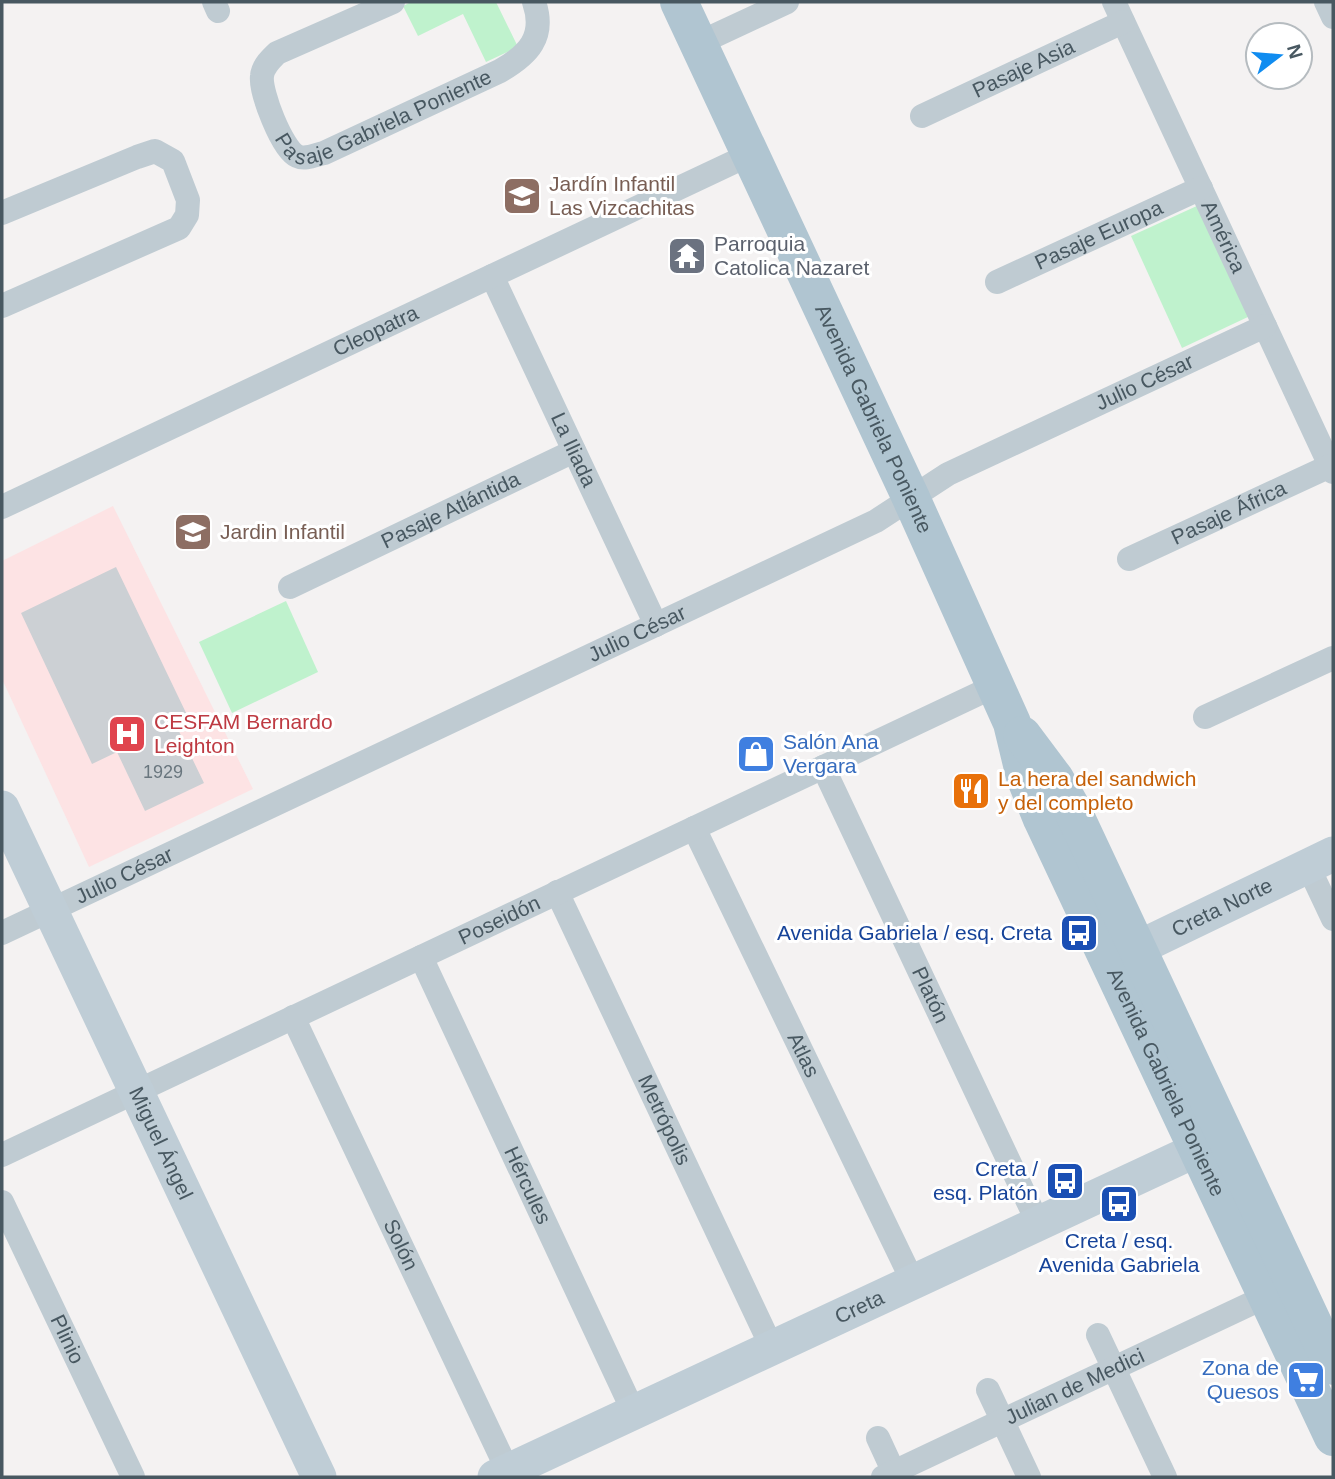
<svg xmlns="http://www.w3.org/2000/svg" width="1335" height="1479" font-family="Helvetica,sans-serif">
<rect width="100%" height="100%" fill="#f4f2f2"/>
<!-- medical -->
<path fill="#fde3e4" d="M113,506L253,789L89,867L2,679V561Z"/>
<!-- green -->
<g fill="#bff2cd">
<path d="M411,2H496L518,47L486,62L463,14L418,36L403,6Z"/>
<path d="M1199,205L1250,316L1182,348L1131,236Z"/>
<path d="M286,601L318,672L232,713L199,642Z"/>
</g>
<!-- building -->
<path fill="#ccd0d4" d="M116,567L188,717L175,723L204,783L145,811L117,752L92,764L21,613Z"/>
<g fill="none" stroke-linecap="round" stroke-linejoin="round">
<!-- street -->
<g stroke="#bfcbd2" stroke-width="24">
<path d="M214,2L218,11"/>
<path id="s1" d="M393,2L277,53C270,60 263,66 262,76C260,92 282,149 297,156C305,160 315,155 324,153L500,71C528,55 546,37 534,2"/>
<path id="s2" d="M1114,2L1333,472"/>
<path d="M1326,2L1333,17"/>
<path d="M699,43L787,2"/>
<path id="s3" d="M922,116L1123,22"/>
<path d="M2,213L137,157L155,151L173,161L188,200L187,215L179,228L2,306"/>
<path id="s4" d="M492,276L656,625"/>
<path id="s5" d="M997,282L1201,188"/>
<path id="s6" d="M2,507L751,154"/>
<path id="s7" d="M1129,559L1330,466"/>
<path id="s8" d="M290,587L574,451"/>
<path d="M1205,717L1333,658"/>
<path id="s9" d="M823,767L1038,1223"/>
<path id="s10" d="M694,828L913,1282"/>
<path d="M1308,866L1333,919"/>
<path id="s11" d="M557,892L772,1348"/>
<path id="s12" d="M2,933L876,521L948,474L1265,326"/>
<path id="s13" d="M421,957L634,1413"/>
<path id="s14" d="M293,1017L508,1471"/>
<path id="s15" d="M2,1155L995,686"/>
<path id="s16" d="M2,1202L133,1477"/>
<path d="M1098,1335L1165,1477"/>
<path d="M988,1390L1029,1477"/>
<path d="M878,1438L896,1477"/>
<path id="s17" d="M883,1477L1267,1296"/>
</g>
<!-- secondary -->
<g stroke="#bfcdd6" stroke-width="35">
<path id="s18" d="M2,808L319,1477"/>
<path id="s19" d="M1113,960L1333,854"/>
<path id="s20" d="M495,1477L1222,1138"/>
</g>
<!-- primary -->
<g stroke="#b0c5d1" stroke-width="38">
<path id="s21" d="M679,2L911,498L1012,723L1025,777L1042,819L1333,1437"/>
<path d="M1022,735L1055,779L1071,807L1333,1366"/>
</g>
</g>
<!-- icons -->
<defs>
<symbol id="school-square" viewBox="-11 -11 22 22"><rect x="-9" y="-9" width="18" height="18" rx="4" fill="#8d6e63" stroke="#fff"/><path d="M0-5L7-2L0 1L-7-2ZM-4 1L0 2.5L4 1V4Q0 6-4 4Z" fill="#fff"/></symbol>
<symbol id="temple-square" viewBox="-11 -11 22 22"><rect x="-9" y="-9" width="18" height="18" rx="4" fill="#6b7280" stroke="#fff"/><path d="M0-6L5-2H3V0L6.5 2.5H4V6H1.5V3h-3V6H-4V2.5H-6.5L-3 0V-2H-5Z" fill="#fff"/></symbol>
<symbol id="hospital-square" viewBox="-11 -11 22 22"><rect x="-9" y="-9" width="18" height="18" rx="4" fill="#e0444e" stroke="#fff"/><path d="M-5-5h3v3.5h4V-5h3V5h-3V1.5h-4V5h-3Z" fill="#fff"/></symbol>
<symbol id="shop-square" viewBox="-11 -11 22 22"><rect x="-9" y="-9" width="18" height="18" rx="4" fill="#3f7fe0" stroke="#fff"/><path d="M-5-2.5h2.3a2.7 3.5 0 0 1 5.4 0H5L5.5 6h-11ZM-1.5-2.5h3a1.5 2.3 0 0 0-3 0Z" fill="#fff"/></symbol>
<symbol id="restaurant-square" viewBox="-11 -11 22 22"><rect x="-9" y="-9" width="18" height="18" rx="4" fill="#e8710a" stroke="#fff"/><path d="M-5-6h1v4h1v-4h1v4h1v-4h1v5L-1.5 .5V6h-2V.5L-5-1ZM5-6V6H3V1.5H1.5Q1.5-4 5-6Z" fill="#fff"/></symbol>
<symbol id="bus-square" viewBox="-11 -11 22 22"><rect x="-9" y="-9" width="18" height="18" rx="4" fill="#1a4fb4" stroke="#fff"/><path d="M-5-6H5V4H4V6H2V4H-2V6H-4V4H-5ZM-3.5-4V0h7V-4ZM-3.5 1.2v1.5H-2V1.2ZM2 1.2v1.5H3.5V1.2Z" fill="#fff"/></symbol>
<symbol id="supermarket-square" viewBox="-11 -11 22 22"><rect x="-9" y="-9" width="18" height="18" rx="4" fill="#3f7fe0" stroke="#fff"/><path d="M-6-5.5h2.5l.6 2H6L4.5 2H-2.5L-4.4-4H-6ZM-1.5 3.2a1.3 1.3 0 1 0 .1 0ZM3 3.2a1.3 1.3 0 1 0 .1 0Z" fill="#fff"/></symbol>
</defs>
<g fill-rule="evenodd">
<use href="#school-square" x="500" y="174" width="44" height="44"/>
<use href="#temple-square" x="665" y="234" width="44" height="44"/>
<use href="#school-square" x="171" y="510" width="44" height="44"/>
<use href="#hospital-square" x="105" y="712" width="44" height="44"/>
<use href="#shop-square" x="734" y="732" width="44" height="44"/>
<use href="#restaurant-square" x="949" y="769" width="44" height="44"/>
<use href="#bus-square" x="1057" y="911" width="44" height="44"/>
<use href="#bus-square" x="1043" y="1159" width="44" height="44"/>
<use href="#bus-square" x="1097" y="1182" width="44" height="44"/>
<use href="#supermarket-square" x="1284" y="1358" width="44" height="44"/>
</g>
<g text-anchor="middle" stroke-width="6" stroke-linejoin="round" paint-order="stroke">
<!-- number labels -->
<g font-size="18" fill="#69767e">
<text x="163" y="778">1929</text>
</g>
<!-- street labels -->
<g font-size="21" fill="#485861" stroke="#fff">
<text dy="7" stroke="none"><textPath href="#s3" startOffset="112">Pasaje Asia</textPath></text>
<text dy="7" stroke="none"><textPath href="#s1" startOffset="336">Pasaje Gabriela Poniente</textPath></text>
<text dy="7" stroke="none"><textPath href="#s5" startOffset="112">Pasaje Europa</textPath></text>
<text dy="7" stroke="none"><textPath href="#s2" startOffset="259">América</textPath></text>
<text dy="7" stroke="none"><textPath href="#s6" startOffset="413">Cleopatra</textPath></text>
<text dy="7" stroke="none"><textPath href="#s12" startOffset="1269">Julio César</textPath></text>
<text dy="7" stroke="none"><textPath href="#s21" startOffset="460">Avenida Gabriela Poniente</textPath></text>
<text dy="7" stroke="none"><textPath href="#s4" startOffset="192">La Iliada</textPath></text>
<text dy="7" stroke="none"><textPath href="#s8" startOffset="178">Pasaje Atlántida</textPath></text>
<text dy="7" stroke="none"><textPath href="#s7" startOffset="110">Pasaje África</textPath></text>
<text dy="7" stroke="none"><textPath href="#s12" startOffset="702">Julio César</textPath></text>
<text dy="7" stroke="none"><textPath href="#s12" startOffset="135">Julio César</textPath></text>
<text dy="7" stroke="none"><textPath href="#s19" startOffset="121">Creta Norte</textPath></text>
<text dy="7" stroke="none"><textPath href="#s15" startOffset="550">Poseidón</textPath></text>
<text dy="7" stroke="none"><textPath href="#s9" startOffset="252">Platón</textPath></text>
<text dy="7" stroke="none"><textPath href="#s10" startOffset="252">Atlas</textPath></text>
<text dy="7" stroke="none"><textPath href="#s21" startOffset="1186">Avenida Gabriela Poniente</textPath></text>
<text dy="7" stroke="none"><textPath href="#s11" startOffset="252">Metrópolis</textPath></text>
<text dy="7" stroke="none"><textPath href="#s18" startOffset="371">Miguel Ángel</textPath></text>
<text dy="7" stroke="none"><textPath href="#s13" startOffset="252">Hércules</textPath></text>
<text dy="7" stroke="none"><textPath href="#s14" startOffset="252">Solón</textPath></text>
<text dy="7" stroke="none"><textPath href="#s20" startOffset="402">Creta</textPath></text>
<text dy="7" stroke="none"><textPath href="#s16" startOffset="152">Plinio</textPath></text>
<text dy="7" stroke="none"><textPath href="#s17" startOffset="212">Julian de Medici</textPath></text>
</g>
<!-- education labels -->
<g font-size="21" fill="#785e54" stroke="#fff" text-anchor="start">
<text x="549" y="191">Jardín Infantil<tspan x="549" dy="24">Las Vizcachitas</tspan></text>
<text x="220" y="539">Jardin Infantil</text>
</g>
<!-- worship labels -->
<g font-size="21" fill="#5b616d" stroke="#fff" text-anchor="start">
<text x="714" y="251">Parroquia<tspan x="714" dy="24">Catolica Nazaret</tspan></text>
</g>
<!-- health labels -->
<g font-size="21" fill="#be3a42" stroke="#fff" text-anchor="start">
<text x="154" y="729">CESFAM Bernardo<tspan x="154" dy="24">Leighton</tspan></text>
</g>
<!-- shop labels -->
<g font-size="21" fill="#366cbe" stroke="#fff" text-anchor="start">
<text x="783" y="749">Salón Ana<tspan x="783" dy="24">Vergara</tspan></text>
<text x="1279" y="1375" text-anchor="end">Zona de<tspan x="1279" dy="24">Quesos</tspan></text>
</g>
<!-- food labels -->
<g font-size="21" fill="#c56008" stroke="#fff" text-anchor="start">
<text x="998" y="786">La hera del sandwich<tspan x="998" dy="24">y del completo</tspan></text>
</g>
<!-- transit labels -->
<g font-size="21" fill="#164399" stroke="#fff" text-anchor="end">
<text x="1052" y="940">Avenida Gabriela / esq. Creta</text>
<text x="1038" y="1176">Creta /<tspan x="1038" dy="24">esq. Platón</tspan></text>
<text x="1119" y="1248" text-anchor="middle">Creta / esq.<tspan x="1119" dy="24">Avenida Gabriela</tspan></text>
</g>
</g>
<!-- border -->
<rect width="1335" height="1479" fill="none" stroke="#485861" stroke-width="7"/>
<!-- north arrow -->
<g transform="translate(1279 56) rotate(74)"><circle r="33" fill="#ffffff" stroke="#b6bcc0" stroke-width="2"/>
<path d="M0-5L12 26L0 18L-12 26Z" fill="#108cf0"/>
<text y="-10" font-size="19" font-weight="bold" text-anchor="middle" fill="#485861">N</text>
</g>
</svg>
